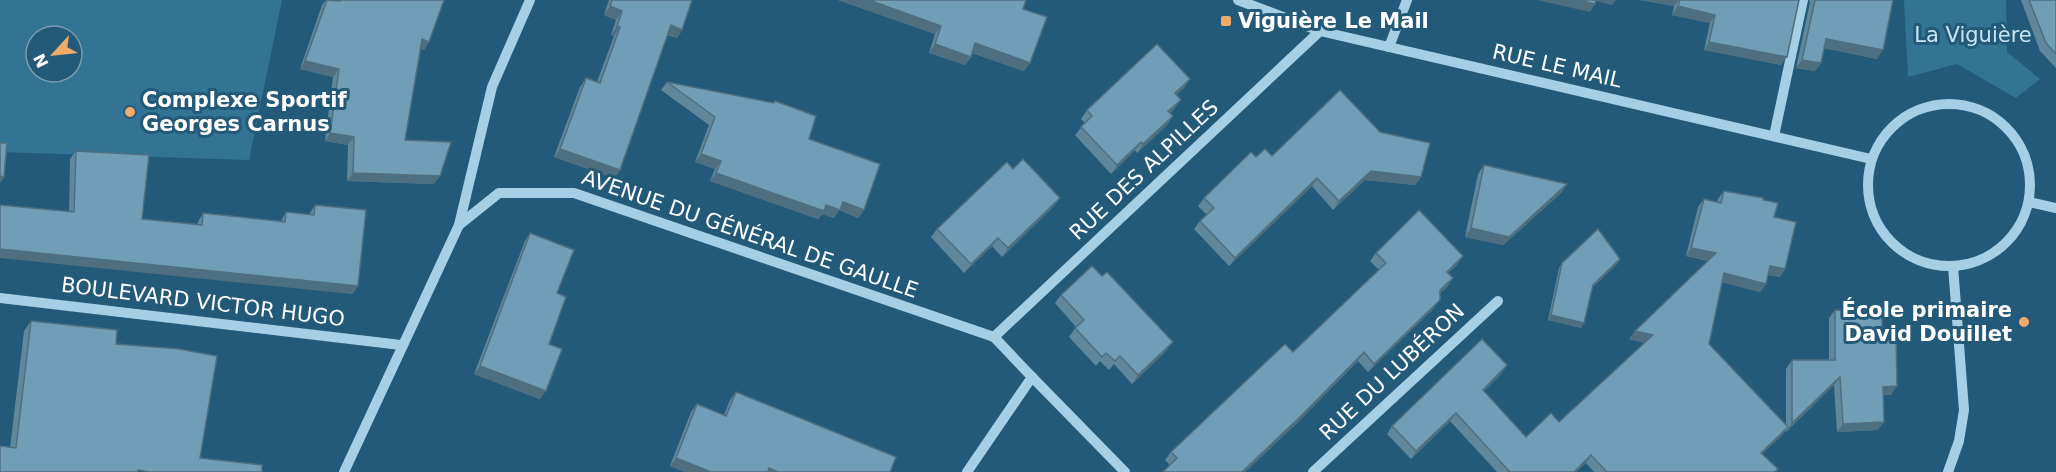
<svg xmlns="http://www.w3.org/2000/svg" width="2056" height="472" font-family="'DejaVu Sans',sans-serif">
<rect width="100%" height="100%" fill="#235a79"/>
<!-- green -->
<g fill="#337494" fill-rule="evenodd">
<path d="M0,0H282L249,160L0,152ZM36,36H72V72H36Z"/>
<path d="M1904,0H2006L2007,52L2040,79L2016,98L1957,64L1908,77Z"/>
</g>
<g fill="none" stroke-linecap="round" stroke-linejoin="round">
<!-- minor -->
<g stroke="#a4cfe4" stroke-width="10">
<path d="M1238,0L1320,31L1871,159"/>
<path d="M1389,47L1407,0"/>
<circle cx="1949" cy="185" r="81"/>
<path d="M1774,136L1803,0"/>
<path d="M2029,202L2056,208"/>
<path d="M459,225L492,87L530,0"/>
<path d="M0,298L401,345"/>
<path d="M994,337L1320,31"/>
<path d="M1032,377L1125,472"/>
<path d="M344,472L459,225L499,193H574L994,337L1032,377L967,472"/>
<path d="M1313,472L1498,301"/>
<path d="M1948,472L1959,441L1964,410L1953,266"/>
</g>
</g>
<!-- wall -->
<g fill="#60889d">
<path d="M326,0H444L429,42L424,50L421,49L405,140L434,184L347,181L348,145L325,141L333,77L300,69L322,5Z"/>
<path d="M609,0H692L682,30L677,38L667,35L620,170L614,178L554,157L580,87L586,78L597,82L614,36L611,35L616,20L604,15Z"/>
<path d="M838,0H1026L1023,9L1024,71L972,53L971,57L965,65L929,53L935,34Z"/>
<path d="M1640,0H1799L1781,65L1704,50L1710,23L1672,15L1674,6Z"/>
<path d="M1809,0H1893L1877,59L1824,48L1821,63L1815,71L1796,68L1810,2Z"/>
<path d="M2021,0H2056V68L2040,51Z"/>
<path d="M1190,79L1184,88L1176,95L1175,108L1170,113L1173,116L1167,125L1137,153L1135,150L1111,174L1075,135L1085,123L1081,119L1087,110Z"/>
<path d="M667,82L773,103L775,101L809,139L864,210L858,218L839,210L834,218L822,214L818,219L710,181L715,169L695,162L709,125L661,90Z"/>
<path d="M76,151L142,219L197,224L198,222L203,213L281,221L286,212L309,215L310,213L315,205L358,286L352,294L69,212L70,159Z"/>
<path d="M1272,156L1421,177L1415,185L1365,180L1333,210L1312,186L1229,266L1194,229L1200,221L1207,215L1198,206L1204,198L1256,157Z"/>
<path d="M1484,165L1567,184L1561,193L1503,245L1465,237L1478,174Z"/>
<path d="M1013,169L1060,198L1053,207L1002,257L992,246L964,273L931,237L937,229Z"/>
<path d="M1724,191L1763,200L1774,217L1785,269L1780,277L1768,275L1766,284L1760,292L1722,282L1709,344L1786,425V369L1792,360H1829V318L1835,310L1882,329L1891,395H1883L1878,430L1837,432L1834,385L1786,432V430L1782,435L1762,454L1778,469L1776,472H1594L1586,463L1576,472H1497L1450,421L1411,459L1387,434L1392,426L1507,365L1501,374L1484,391L1526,437L1559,422L1645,343L1629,339L1708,261L1686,256L1698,207L1704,199L1717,202L1718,199Z"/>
<path d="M530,233L557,293L540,399L474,374L525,241Z"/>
<path d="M1376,253L1457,265L1448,273L1453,278L1447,287L1440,293L1434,308L1368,372L1358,361L1296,424L1245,472H1163L1170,465L1165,460L1171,452L1293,352L1379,270L1370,261Z"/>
<path d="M1620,259L1617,264L1593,287L1581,328L1548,320L1559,268L1562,263Z"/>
<path d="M1061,295L1167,350L1132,384L1114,364L1109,370L1100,361L1096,366L1069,337L1076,327L1055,303Z"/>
<path d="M31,321L116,344L200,458L10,448L24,331Z"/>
<path d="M736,392L890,472H685L670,466L691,412L697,404L724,415L730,400Z"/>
</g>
<!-- shaded-wall -->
<g fill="#4e6f7f">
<path d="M838,0H869L941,26L935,34Z"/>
<path d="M1537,0H1579L1595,4L1590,12Z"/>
<path d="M1592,0H1616L1612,5Z"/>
<path d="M1640,0H1679L1674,6Z"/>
<path d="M610,6L622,11L616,20L604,15Z"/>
<path d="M1678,6L1715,15L1710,23L1672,15Z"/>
<path d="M671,25L682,30L677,38L665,34Z"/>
<path d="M617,27H620L614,36L611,35Z"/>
<path d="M422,39L429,42L424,50L417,47Z"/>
<path d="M1826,39L1883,50L1877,59L1821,47Z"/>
<path d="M1709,42L1787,57L1781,65L1704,50Z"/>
<path d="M975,43L1030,63L1024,71L969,52Z"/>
<path d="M935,44L971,57L965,65L929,53Z"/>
<path d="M1802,60L1821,63L1815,71L1796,68Z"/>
<path d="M305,61L339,69L333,77L300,69Z"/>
<path d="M1190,79L1184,88L1169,102L1175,93Z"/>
<path d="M1181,100L1175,108L1162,120L1168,111Z"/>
<path d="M1173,116L1167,125L1137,153L1143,144Z"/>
<path d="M330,133L354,137L348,145L325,141Z"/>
<path d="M1141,142L1135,150L1111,174L1117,165Z"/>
<path d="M560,149L620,170L614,178L554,157Z"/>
<path d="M701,154L721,161L715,169L695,162Z"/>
<path d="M1371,171L1421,177L1415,185L1365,180L1333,210L1339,201Z"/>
<path d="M353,173L440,176L434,184L347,181Z"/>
<path d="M716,173L826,205L843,202L864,210L858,218L839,210L834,218L822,214L818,219L710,181Z"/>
<path d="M0,176L4,177L0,183Z"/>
<path d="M1317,178L1312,186L1229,266L1235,258Z"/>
<path d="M1567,184L1561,193L1503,245L1465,237L1471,228Z"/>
<path d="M1060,198L1053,207L1002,257L1008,248Z"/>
<path d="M998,238L992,246L964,273L971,264Z"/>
<path d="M1691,248L1716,253L1710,261L1686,256Z"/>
<path d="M0,249L358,286L352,294L0,258Z"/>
<path d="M1463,256L1457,265L1441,280L1447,272Z"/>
<path d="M1620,259L1617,264L1590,290L1593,285Z"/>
<path d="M1770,266L1785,269L1780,277L1764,274Z"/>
<path d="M1724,273L1766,284L1760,292L1718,281Z"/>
<path d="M1453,278L1447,287L1434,299L1440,290Z"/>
<path d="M1440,300L1434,308L1368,372L1374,364Z"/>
<path d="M1551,315L1584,323L1581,328L1548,320Z"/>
<path d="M1635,331L1653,335L1647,343L1629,339Z"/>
<path d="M1173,342L1167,350L1132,384L1138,375Z"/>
<path d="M1364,352L1358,361L1296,424L1245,472H1242Z"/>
<path d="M1507,365L1501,374L1477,398L1483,390Z"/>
<path d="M480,366L546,391L540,399L474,374Z"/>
<path d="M1840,377L1834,385L1786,432L1792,423Z"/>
<path d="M1897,386L1891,395H1877L1883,387Z"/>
<path d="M1456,413L1450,421L1411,459L1416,451Z"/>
<path d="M1884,422L1878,430L1837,432L1843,424Z"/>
<path d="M1788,427L1782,435L1755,461L1761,453Z"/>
<path d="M1591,455L1586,463L1576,472H1574Z"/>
<path d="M676,458L711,472H685L670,466Z"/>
<path d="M769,468L778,472H767Z"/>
</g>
<!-- building -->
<g fill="#709eb6" stroke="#4e6f7f" stroke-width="1.5">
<path d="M327,0L340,1V0H444L429,42L422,39L405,140L451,142L440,176L353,173L354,137L330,133L339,69L305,61Z"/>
<path d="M612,0H692L682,30L671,25L620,170L560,149L586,78L600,83L620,27H617L622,11L610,6Z"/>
<path d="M869,0H1026L1023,9L1047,17L1030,63L975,43L971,57L935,44L941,26Z"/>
<path d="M1579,0H1596L1595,4Z"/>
<path d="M1680,0H1799L1787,57L1709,42L1715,15L1678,6Z"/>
<path d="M1815,0H1893L1883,50L1826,39L1821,63L1802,60Z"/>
<path d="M2029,0H2056V54L2046,43Z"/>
<path d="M1157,44L1190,79L1175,93L1181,100L1168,111L1173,116L1143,144L1141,142L1117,165L1081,127L1092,116L1087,110Z"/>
<path d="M667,82L774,103L775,101L816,116L809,139L880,164L864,210L843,202L840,210L826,205L824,211L716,173L721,161L701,154L715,117Z"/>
<path d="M1340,90L1380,132L1430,143L1421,177L1371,171L1339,201L1317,178L1235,258L1200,221L1214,208L1204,198L1251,152L1256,157L1265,149L1272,156Z"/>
<path d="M0,143H7L4,177L0,176Z"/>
<path d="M76,151L149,155L142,219L202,225L203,213L285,222L286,212L314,215L315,205L366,210L358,286L0,249V205L74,212Z"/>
<path d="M1023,159L1060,198L1008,248L998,238L971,264L937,229L1007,162L1013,169Z"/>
<path d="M1484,165L1567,184L1509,237L1471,228Z"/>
<path d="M1724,191L1763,198V200L1778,203L1774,217L1796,222L1785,269L1770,266L1766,284L1724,273L1709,344L1788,427L1761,453L1778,469L1774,472H1607L1591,455L1574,472H1508L1509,471L1456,413L1416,451L1392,426L1482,339L1507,365L1483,390L1526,437L1551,413L1559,422L1653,335L1635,331L1716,253L1691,248L1704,199L1721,203Z"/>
<path d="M1419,210L1463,256L1447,272L1453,278L1440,290V300L1374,364L1364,352L1302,415L1242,472H1163L1177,458L1171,452L1285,344L1293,352L1386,263L1376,253Z"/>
<path d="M1598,229L1620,259L1593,285L1584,323L1551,315L1562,263Z"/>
<path d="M530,233L574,250L557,293L566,297L549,344L562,349L546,391L480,366Z"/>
<path d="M1092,266L1102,276L1107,272L1173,342L1138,375L1120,356L1115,361L1106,353L1102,357L1075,328L1084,320L1061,295Z"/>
<path d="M1835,310L1882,311V329L1896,328L1897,386L1883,387L1884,422L1843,424L1840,377L1792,423V360H1835Z"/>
<path d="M31,321L117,330L116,344L179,349L217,356L200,458L262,465V472H149L138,470V472H0V446L16,448Z"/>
<path d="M736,392L896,457L890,472H778L769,468L768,472H711L676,458L697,404L726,416Z"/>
</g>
<!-- markers -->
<g fill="#efab67" stroke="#235a79" stroke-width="2">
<rect x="1220" y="15" width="12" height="12" rx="3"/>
<circle cx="130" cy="112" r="6"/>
<circle cx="2024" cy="322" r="6"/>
</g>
<g text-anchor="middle" stroke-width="6" stroke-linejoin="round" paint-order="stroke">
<!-- poi labels -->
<g font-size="21" font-weight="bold" fill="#fff" stroke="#235a79" text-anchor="start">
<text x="1238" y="28">Viguière Le Mail</text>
<text x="142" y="107">Complexe Sportif<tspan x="142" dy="24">Georges Carnus</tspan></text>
<text x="2012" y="317" text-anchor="end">École primaire<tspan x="2012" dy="24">David Douillet</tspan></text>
</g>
<!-- park labels -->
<g font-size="21" fill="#c7e5f3" stroke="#235a79">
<text x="1973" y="42">La Viguière</text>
</g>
<!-- street labels -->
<g font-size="21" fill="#fff" stroke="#235a79">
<text transform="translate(1557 66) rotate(13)" y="7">RUE LE MAIL</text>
<text transform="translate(1144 170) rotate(-43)" y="7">RUE DES ALPILLES</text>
<text transform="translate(750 234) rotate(19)" y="7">AVENUE DU GÉNÉRAL DE GAULLE</text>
<text transform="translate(203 302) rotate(7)" y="7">BOULEVARD VICTOR HUGO</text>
<text transform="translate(1392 372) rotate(-43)" y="7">RUE DU LUBÉRON</text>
</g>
</g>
<!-- north arrow -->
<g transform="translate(54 54) rotate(243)"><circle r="28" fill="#235a79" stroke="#7b9caf" stroke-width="1.5"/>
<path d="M0-4.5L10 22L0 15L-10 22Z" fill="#efab67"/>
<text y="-9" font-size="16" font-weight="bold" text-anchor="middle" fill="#ffffff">N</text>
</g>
</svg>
